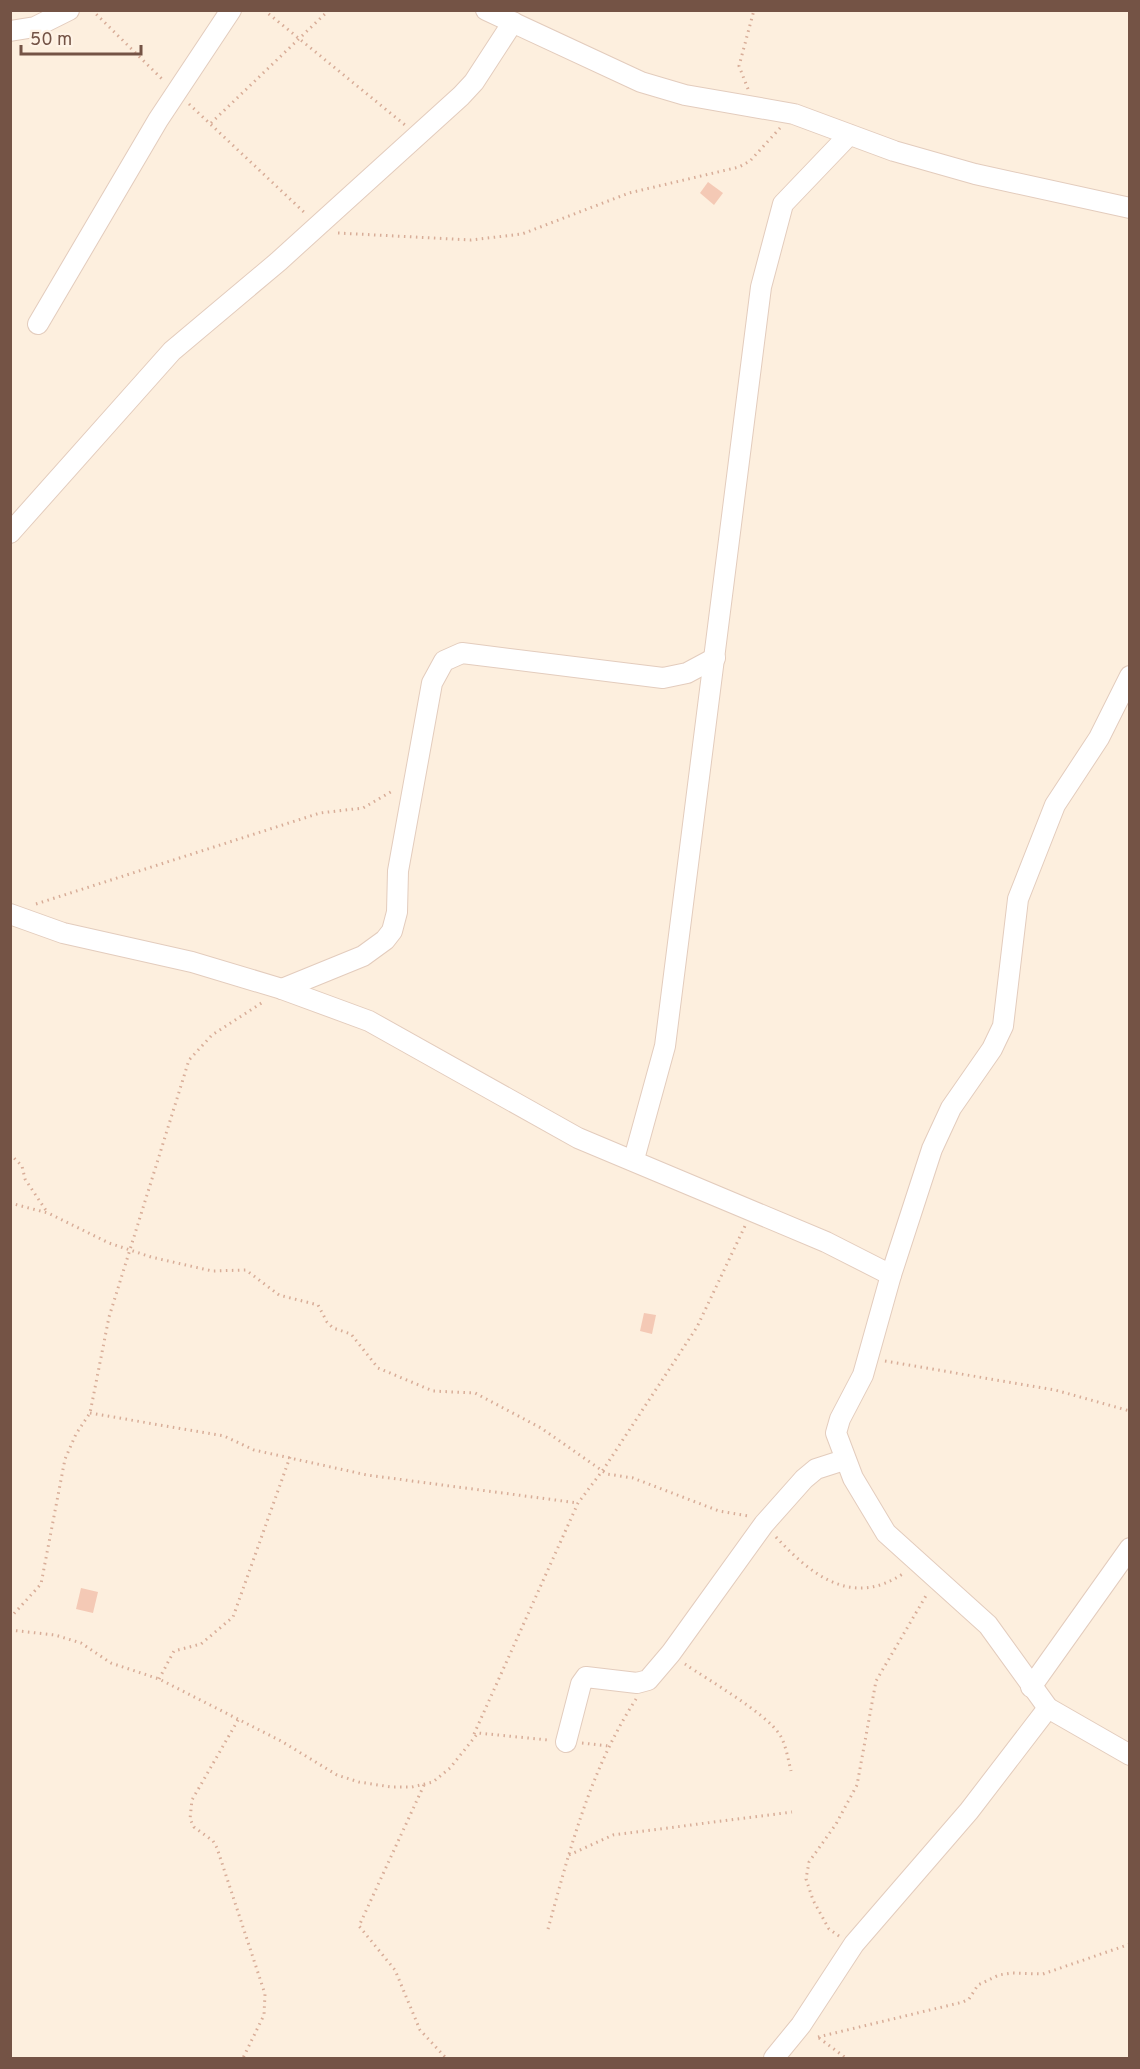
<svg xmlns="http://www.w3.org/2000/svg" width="1140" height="2069" font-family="Overpass,sans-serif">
<rect width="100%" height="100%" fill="#fdefde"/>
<!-- building -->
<g fill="#f4c9b5">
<path d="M708,182L723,193L714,205L700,193Z"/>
<path d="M644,1313L656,1315L652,1334L640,1331Z"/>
<path d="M81,1588L98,1592L93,1613L76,1609Z"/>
</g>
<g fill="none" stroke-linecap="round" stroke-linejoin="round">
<defs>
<g id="minor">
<path d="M486,10L641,82L685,95L794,114L894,151L975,174L1130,208"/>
<path d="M10,31L35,27L69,10"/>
<path d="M38,324L158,120L231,10"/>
<path d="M10,533L172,351L279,261L461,96L474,82L513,22"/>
<path d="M1130,676L1099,738L1055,805L1018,899L1003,1026L992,1049L951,1108L932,1149L891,1275L863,1375L840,1419L836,1433L853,1478L886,1533L988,1625L1048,1708L1130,1755"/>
<path d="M10,914L63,933L192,962L282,989L369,1021L578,1138L826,1242L891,1275"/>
<path d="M282,989L363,956L385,940L392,931L397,912L398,871L432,683L444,661L462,653L663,678L687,673L715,658"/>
<path d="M634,1159L665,1046L761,287L783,204L849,135"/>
<path d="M1031,1687L1130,1548"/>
<path d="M566,1742L581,1684L586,1677L637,1683L648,1680L671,1653L764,1524L804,1479L816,1469L844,1460"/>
<path d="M774,2058L801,2025L854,1944L969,1811L1048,1708"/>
</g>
</defs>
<!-- minor casing -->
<use href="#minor" stroke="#e3ccbd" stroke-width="22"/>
<!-- path -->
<g stroke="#d8ad98" stroke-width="3" stroke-dasharray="1.5 4.5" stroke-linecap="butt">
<path d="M92,10L164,81"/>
<path d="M264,10L405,125"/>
<path d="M748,89L739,66L754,10"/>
<path d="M189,104L307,215"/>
<path d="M211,123L329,10"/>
<path d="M338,233L471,240L522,234L629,193L739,167L750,161L780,128"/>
<path d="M36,904L320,813L363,808L394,790"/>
<path d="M10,1154L22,1166L25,1179L47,1212"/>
<path d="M10,1203L48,1213L109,1243L151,1257L212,1271L246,1270L279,1295L318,1305L327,1322L333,1328L351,1334L378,1368L433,1391L475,1393L541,1428L607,1474L633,1478L719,1511L749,1516"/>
<path d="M885,1361L1055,1390L1130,1411"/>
<path d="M90,1413L224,1436L254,1450L367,1475L578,1503"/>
<path d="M776,1537C812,1576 853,1608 904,1573"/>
<path d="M10,1618L41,1584L65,1459L76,1434L90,1413L109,1317L189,1060L212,1035L263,1002"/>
<path d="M10,1630L55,1635L81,1643L111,1663L159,1679L281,1741L337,1775L359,1782L391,1787H412L433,1782L450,1768L478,1733L548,1740"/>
<path d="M685,1664C708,1680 766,1713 780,1735C786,1745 788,1759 791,1771"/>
<path d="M159,1679L174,1651L201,1644L233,1617L290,1457"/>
<path d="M238,1720L192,1800L190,1819L194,1827L213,1841L217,1848L265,1994L264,2015L243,2058"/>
<path d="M474,1734L578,1503L603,1470L697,1327L745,1226"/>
<path d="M582,1743L609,1746"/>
<path d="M424,1785L359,1926L395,1970L420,2030L446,2058"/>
<path d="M569,1855L613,1835L792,1812"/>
<path d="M548,1929C570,1849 590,1770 636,1699"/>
<path d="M839,1936L829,1929L813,1900L806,1879L809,1862L836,1824L857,1785L876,1681L927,1594"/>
<path d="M818,2037L963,2002L969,1999L978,1985L999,1975L1011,1973L1043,1974L1130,1944"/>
<path d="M819,2038L846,2058"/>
</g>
<!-- minor -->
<use href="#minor" stroke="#fff" stroke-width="20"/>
</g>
<!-- border -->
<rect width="1140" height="2069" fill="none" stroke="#745345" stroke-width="24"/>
<!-- scale -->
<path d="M21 45v9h120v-9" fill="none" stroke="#745345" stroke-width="3"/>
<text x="30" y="45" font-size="18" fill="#745345" stroke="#fff3e6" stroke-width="4.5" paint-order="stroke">50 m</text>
</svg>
